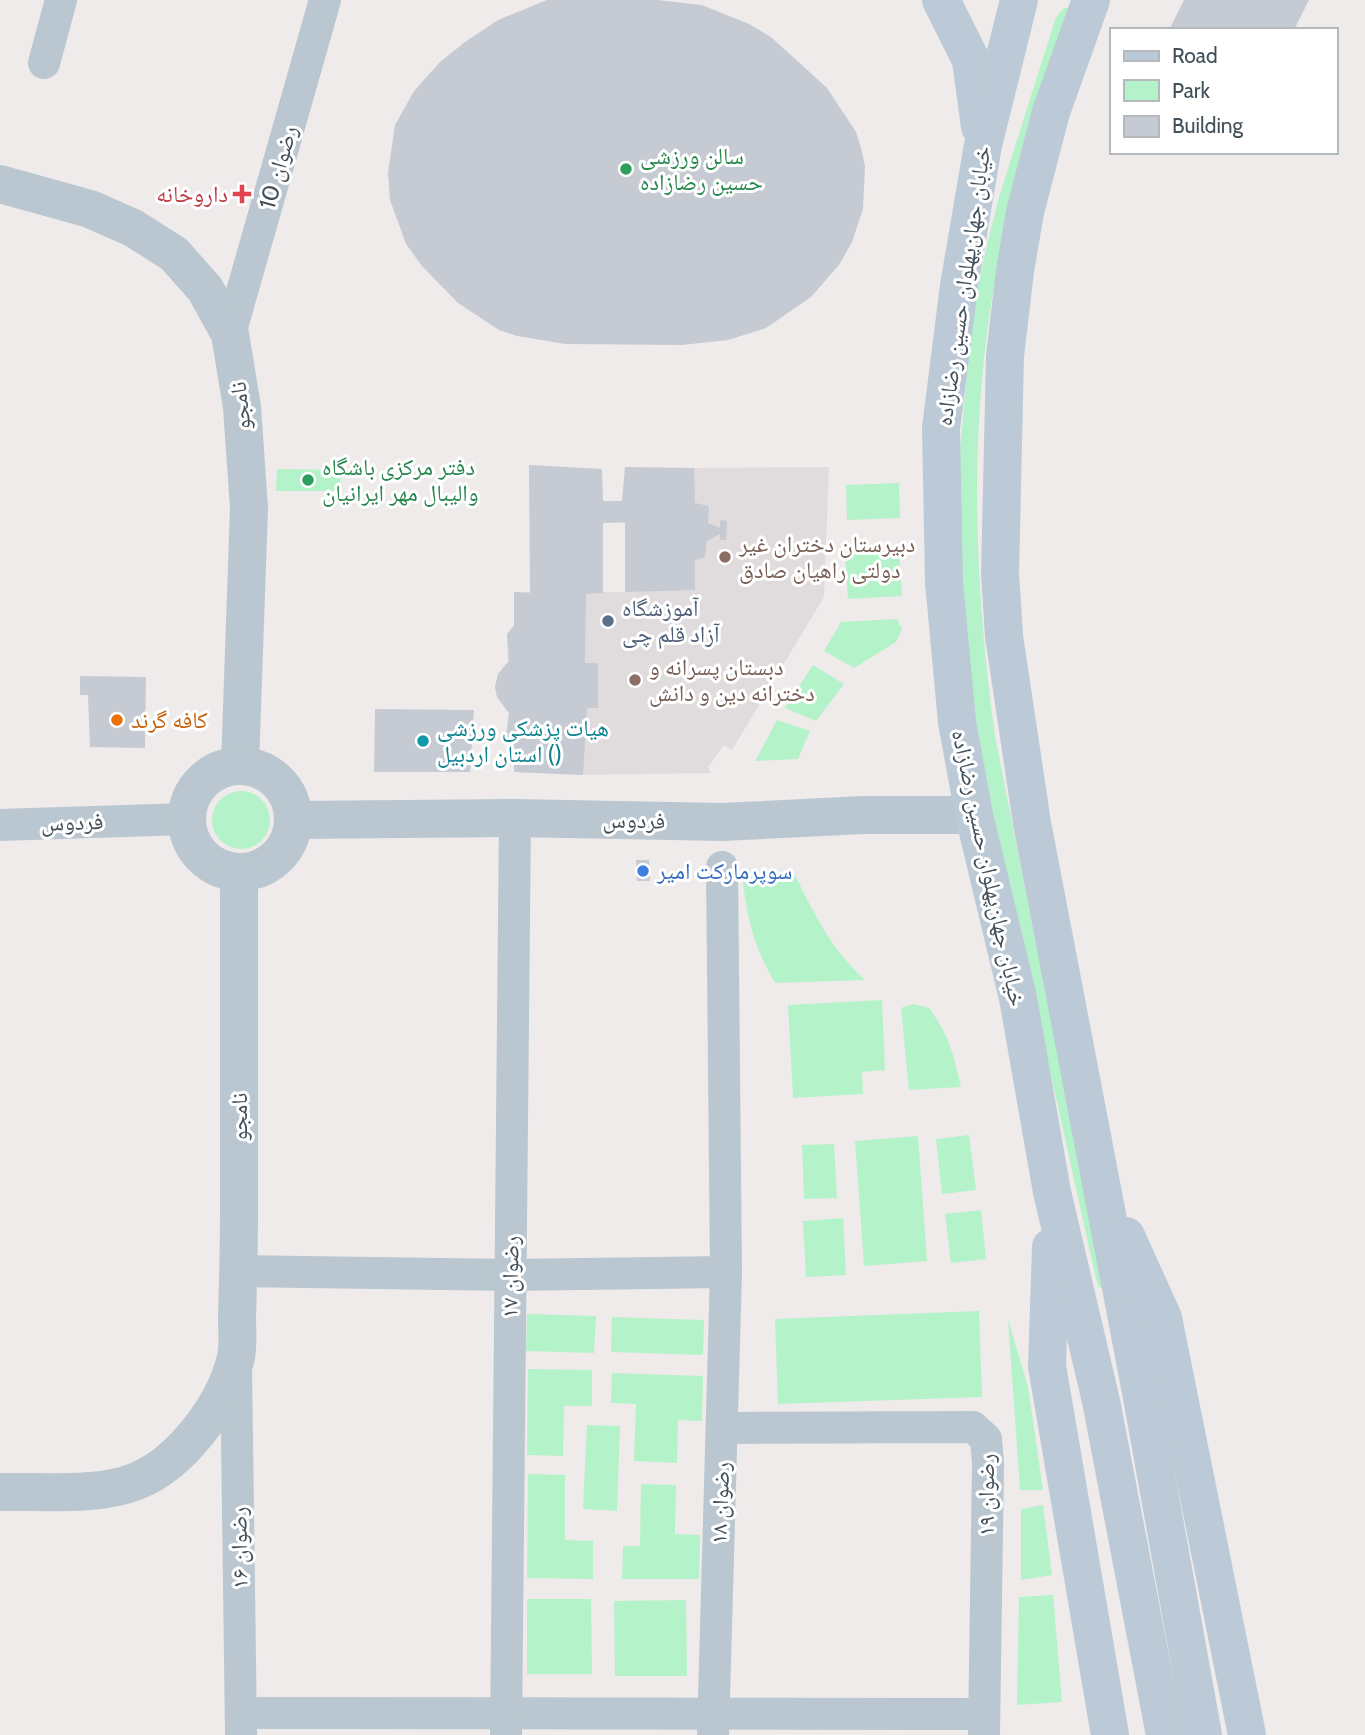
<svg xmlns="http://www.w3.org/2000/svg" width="1365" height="1735" font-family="Cabin,'Noto Naskh Arabic',sans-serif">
<rect width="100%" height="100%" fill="#efebeb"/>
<!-- education -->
<path fill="#e0dcdd" d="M829,467L824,597L732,750L724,745L708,767L711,773L583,775L514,772V746L506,737L509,714L497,697L495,687L498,674L508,661L507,634L514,625V592H625V523H603V501H622L694,468Z"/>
<!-- green -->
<g fill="#b4f2c9">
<path d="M1064,8H1070C1054,68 1037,128 1020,188C1012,217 1002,246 996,275C968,428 974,583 995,736L1104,1289L1099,1287L1096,1279L973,722L963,617L958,470L973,309L987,245L999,197L1056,17Z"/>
<path d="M277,469L342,470L339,491H276Z"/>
<path d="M899,483L900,518L847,520L846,485Z"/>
<path d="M899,551L902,596L848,599L845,554Z"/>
<path d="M897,619L902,629L896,642L854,668L824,651L841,622Z"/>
<path d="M813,665L844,684L816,721L785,708Z"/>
<path d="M777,720L810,731L798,759L755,761Z"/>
<circle cx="241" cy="820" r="29"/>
<path d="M795,875C814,914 832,950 865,980L775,983C753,945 748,920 742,877Z"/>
<path d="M882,1000L885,1070L862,1072L863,1094L793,1098L788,1005Z"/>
<path d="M913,1004L929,1008C950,1037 953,1053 961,1087L909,1090L901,1008Z"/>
<path d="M969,1135L976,1190L942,1194L936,1139Z"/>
<path d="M918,1136L927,1261L864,1266L855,1141Z"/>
<path d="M834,1144L837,1198L804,1199L802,1145Z"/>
<path d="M981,1210L986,1259L951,1263L945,1214Z"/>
<path d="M843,1218L846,1275L806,1277L803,1221Z"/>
<path d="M979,1311L982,1397L778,1404L775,1319Z"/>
<path d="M527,1314L596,1316L594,1353L526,1351Z"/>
<path d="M612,1317L704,1320L703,1355L611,1352Z"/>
<path d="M1008,1319L1028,1387L1043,1490H1020Z"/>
<path d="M528,1369L592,1370V1406H564L563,1456L527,1455Z"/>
<path d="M612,1373L703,1376L702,1421L678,1420L677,1463L634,1461L636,1404L611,1403Z"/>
<path d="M587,1425L620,1426L617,1511L583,1509Z"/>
<path d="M528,1474L565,1475V1540L593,1541V1579L527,1578Z"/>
<path d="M641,1484L676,1485L675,1534L700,1535L699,1579H622L623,1546H640Z"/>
<path d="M1043,1505L1052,1575L1021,1580V1509Z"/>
<path d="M1053,1595L1062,1702L1017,1705L1019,1597Z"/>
<path d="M527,1599H591L592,1674H527Z"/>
<path d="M686,1600L687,1676H615L614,1601Z"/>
</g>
<!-- building -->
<g fill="#c6cad2">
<path d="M547,0H657L702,5L749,24L771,37L827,88L856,132L861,148L865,166L863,209L852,242L839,265L811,297L766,328L728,340L682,345L565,344L517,336L499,330L458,303L422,266L406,244L390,200L388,173L395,125L414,91L440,62L465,42L498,20Z"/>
<path d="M1184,0H1309L1294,30H1169Z"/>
<path d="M529,465L602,469L603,501H622L625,467L694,468L695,503L709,506L708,523L720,528V520L727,521L726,540H720V534L707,541L705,557L695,560V590L625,592V522L603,523V593L586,594L585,663H598V708H587L583,775L514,772V746L506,737L509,713L497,697L495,687L498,674L509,661L507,634L514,626V592L530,593Z"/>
<path d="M80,676L146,677L145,748L90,747L88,695H80Z"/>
<path d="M375,709L474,710L470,772H374Z"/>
<path d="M636,860H649L650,881H637Z"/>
</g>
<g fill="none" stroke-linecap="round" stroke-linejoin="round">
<!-- minor -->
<g stroke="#bac7d0" stroke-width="32">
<path d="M44,63L61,0"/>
<path d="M230,334L325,0"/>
<path d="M0,825L186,819"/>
<path d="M238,1271L510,1275L726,1272L722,867"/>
<path d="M236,1365L241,1733"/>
<path d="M722,1428L973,1427L986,1439L988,1463L984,1735"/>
<path d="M241,1713L984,1714"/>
<path d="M713,1734L726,1272"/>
<path d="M506,1735L515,818"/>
</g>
<!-- tertiary -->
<g stroke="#bac7d0" stroke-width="38">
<path d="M0,184L90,209L133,228L174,254L205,289L230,334L242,407L249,508L240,765"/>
<circle cx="240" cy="819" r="53"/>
<path d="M294,820L515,818L722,822L864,815H974"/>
<path d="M0,1492C42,1491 98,1497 137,1481C181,1463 224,1406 235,1361C239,1348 237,1332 237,1319C238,1283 239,1248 239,1213C239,1099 239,986 239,873"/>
</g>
<!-- secondary -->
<g stroke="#bccad7" stroke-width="38">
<path d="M941,0L971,60L980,127"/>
<path d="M1019,0L983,145L959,286L941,428L944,582L957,722L974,815L1018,998L1052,1192L1101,1401L1165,1735"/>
<path d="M1091,0L1051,112L1025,212L1015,271L1005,356L1000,573L1004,636L1032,823L1141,1392L1203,1735"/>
<path d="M1126,1236L1163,1318L1247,1735"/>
<path d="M1051,1247L1047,1366L1110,1735"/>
</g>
</g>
<!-- markers -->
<g fill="#2e9e5b" stroke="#fff" stroke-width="2.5">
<circle cx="626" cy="169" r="7"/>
<circle cx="308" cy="480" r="7"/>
</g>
<path fill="#e0444e" stroke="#fff" stroke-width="2.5" d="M238.5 183.5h7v7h7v7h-7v7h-7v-7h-7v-7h7z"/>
<g fill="#8d6e63" stroke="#fff" stroke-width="2.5">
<circle cx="725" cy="557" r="7"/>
<circle cx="635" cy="680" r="7"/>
</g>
<circle fill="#5c6f8a" stroke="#fff" stroke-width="2.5" cx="608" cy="621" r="7"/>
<circle fill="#e8710a" stroke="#fff" stroke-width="2.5" cx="117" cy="720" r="7"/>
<circle fill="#0f9aa8" stroke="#fff" stroke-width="2.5" cx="423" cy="741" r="7"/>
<circle fill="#3f7fe0" stroke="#fff" stroke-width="2.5" cx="643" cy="871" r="7"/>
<g text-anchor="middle" stroke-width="6" stroke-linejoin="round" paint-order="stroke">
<!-- leisure labels -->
<g font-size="23" fill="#27864d" stroke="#fff" text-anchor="start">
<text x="640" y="164">سالن ورزشی<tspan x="640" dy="26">حسین رضا‌زاده</tspan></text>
<text x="322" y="475">دفتر مرکزی باشگاه<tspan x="322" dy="26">والیبال مهر ایرانیان</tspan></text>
</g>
<!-- street labels -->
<g font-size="23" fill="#42505a" stroke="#fff">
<text transform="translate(278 167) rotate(-74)" y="8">رضوان 10</text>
<text transform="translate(963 286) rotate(-82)" y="8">خیابان جهان‌پهلوان حسین رضا‌زاده</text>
<text transform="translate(240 406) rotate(-96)" y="8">نامجو</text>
<text transform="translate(634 820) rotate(1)" y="8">فردوس</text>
<text transform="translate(72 822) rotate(-2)" y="8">فردوس</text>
<text transform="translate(989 868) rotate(78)" y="8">خیابان جهان‌پهلوان حسین رضا‌زاده</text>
<text transform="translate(239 1117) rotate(-90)" y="8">نامجو</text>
<text transform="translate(510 1277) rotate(-89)" y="8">رضوان ۱۷</text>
<text transform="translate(986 1495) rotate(-90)" y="8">رضوان ۱۹</text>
<text transform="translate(720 1503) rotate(-88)" y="8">رضوان ۱۸</text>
<text transform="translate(239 1548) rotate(-91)" y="8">رضوان ۱۶</text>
</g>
<!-- health labels -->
<g font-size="23" fill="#be3a42" stroke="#fff" text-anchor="end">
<text x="228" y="202">داروخانه</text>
</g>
<!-- education labels -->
<g font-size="23" fill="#785e54" stroke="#fff" text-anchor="start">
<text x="739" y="552">دبیرستان دختران غیر<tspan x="739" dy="26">دولتی راهیان صادق</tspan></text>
<text x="649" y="675">دبستان پسرانه و<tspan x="649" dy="26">دخترانه دین و دانش</tspan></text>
</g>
<!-- service labels -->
<g font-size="23" fill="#4e5e75" stroke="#fff" text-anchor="start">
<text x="622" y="616">آموزشگاه<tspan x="622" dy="26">آزاد قلم چی</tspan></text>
</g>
<!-- food labels -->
<g font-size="23" fill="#c56008" stroke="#fff" text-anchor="start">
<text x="131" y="728">کافه گرند</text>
</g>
<!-- culture labels -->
<g font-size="23" fill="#0d838f" stroke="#fff" text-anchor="start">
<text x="437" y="736">هیات پزشکی ورزشی<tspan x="437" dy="26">استان اردبیل ()</tspan></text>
</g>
<!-- shop labels -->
<g font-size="23" fill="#366cbe" stroke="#fff" text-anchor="start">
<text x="657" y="879">سوپرمارکت امیر</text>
</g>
</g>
<!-- legend -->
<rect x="1110" y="28" width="228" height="126" fill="#ffffff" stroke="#b3b9bd" stroke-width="2"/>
<rect x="1124" y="51" width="35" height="10" fill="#bccad7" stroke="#b3b9bd" stroke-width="2"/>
<text x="1172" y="63" font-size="21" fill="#42505a">Road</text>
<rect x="1124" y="80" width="35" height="21" fill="#b4f2c9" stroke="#b3b9bd" stroke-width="2"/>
<text x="1172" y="98" font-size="21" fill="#42505a">Park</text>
<rect x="1124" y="116" width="35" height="21" fill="#c6cad2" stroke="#b3b9bd" stroke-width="2"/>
<text x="1172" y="133" font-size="21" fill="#42505a">Building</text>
</svg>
